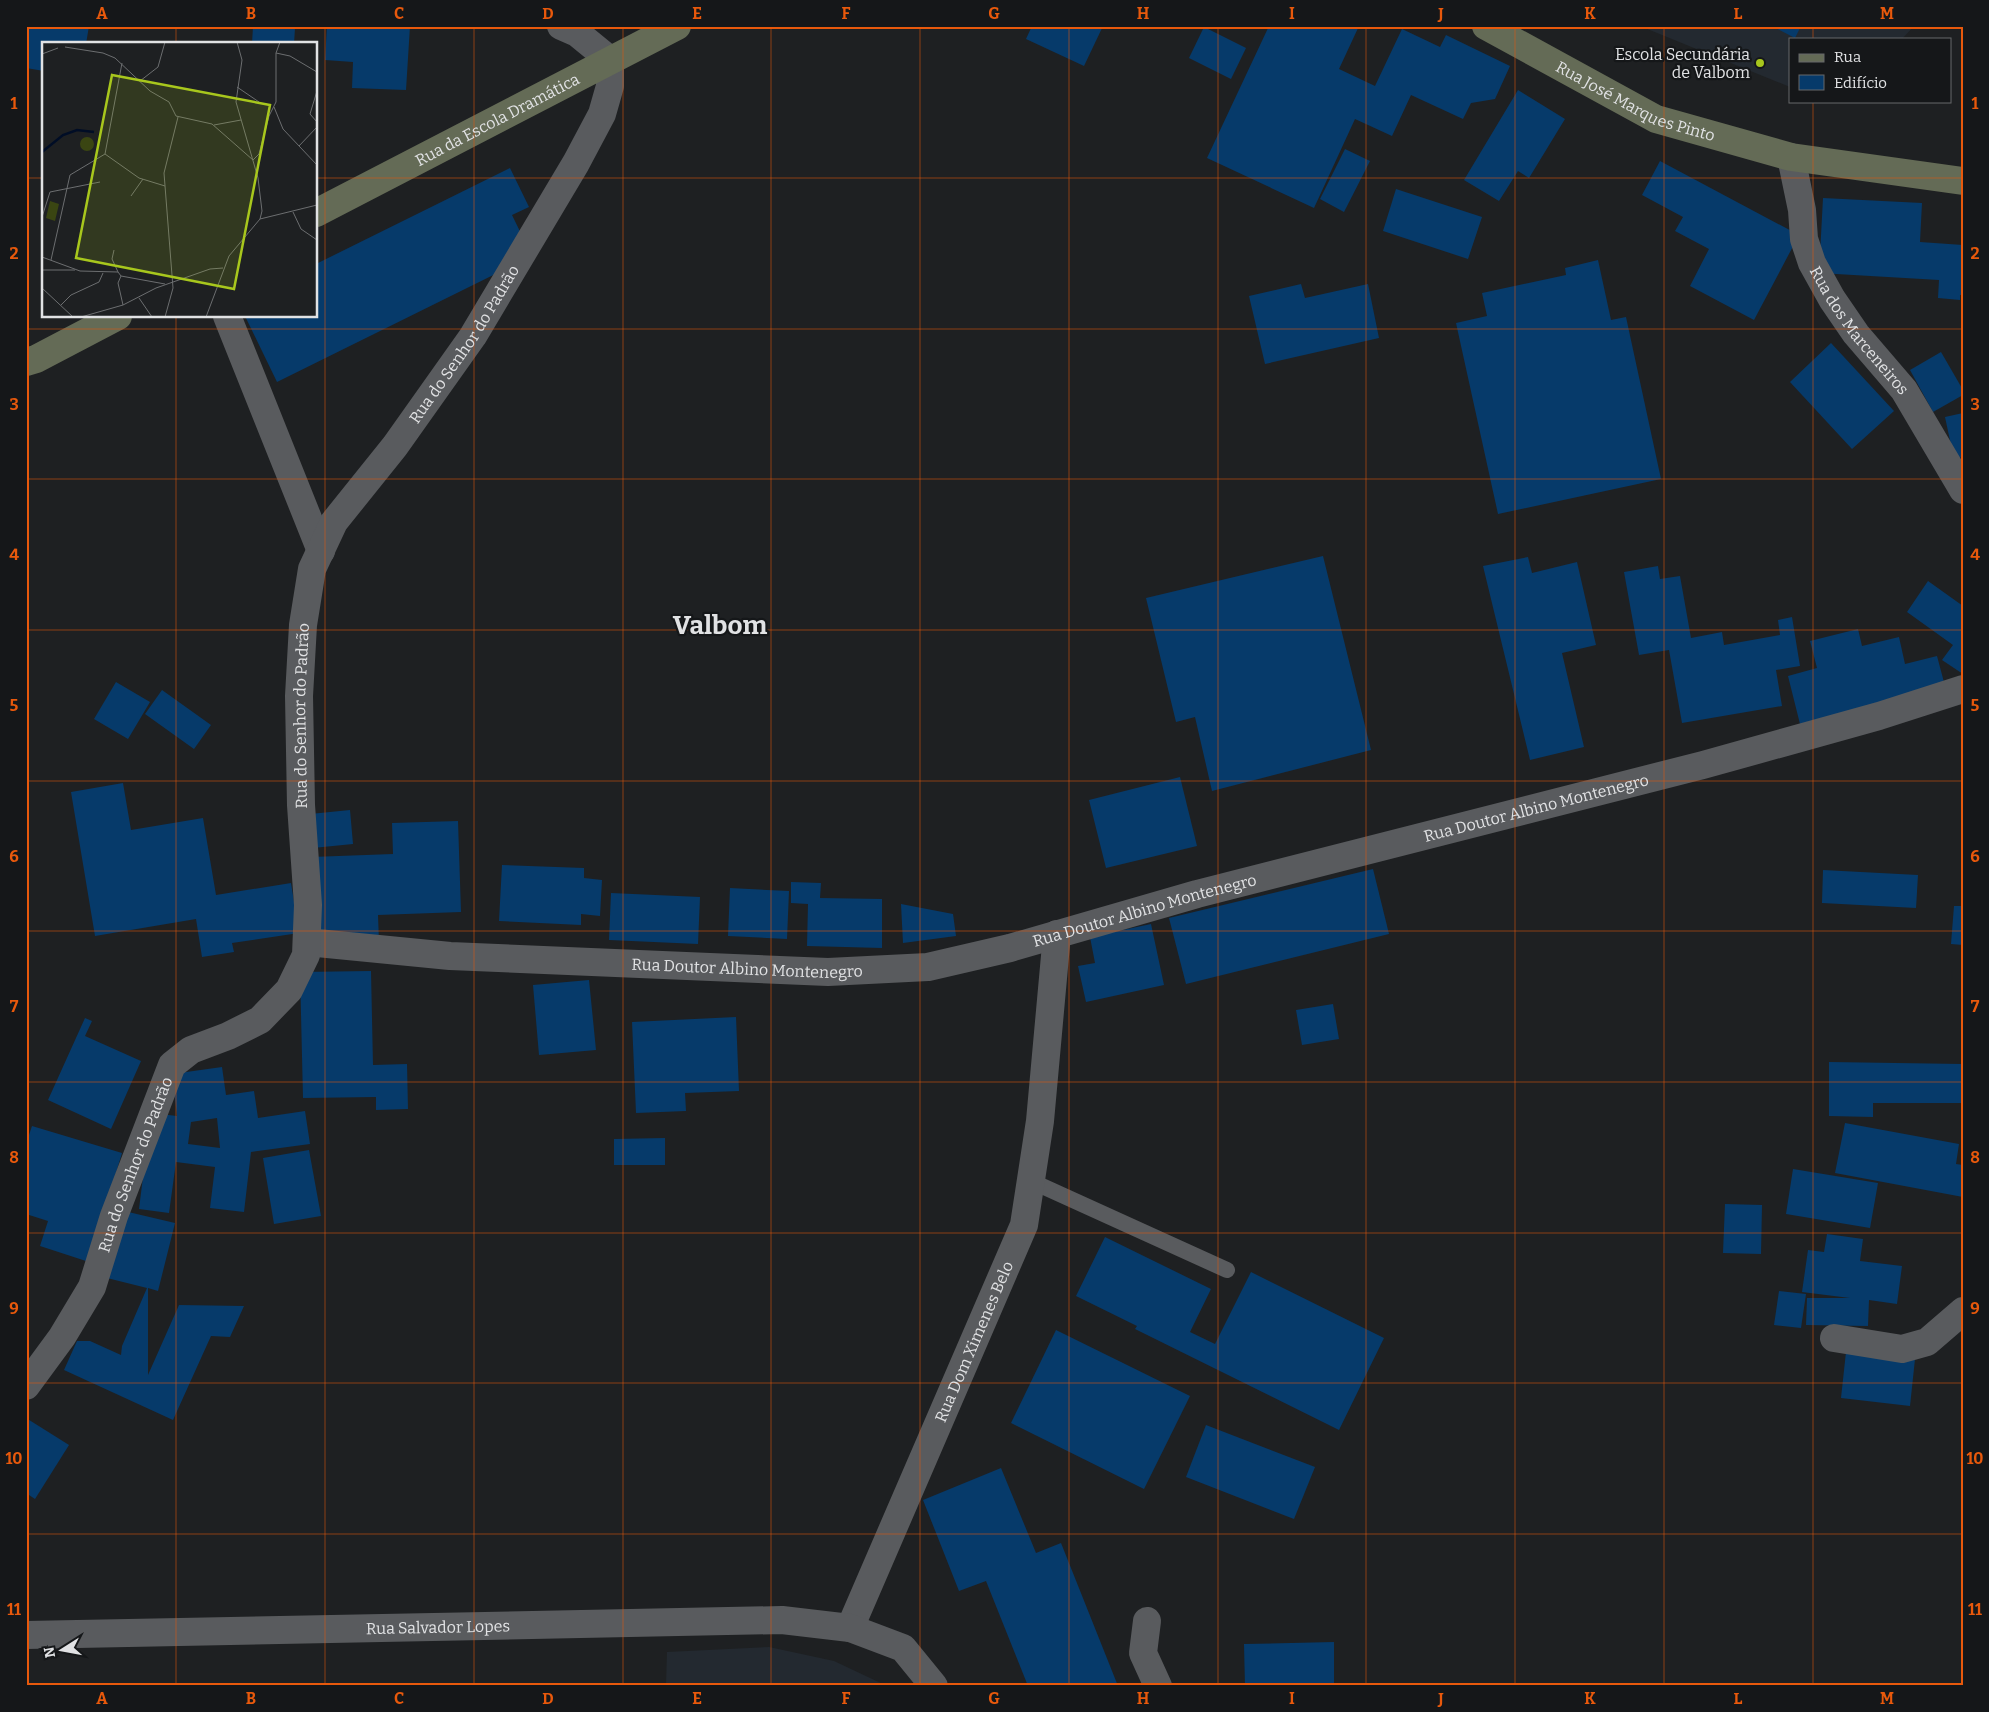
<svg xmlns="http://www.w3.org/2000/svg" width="1989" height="1712" font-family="Bitter,serif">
<rect width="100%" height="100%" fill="#1e2022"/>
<!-- built -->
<g fill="#232930">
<path d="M1640,26H1914L1902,39H1790V87Z"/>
<path d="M769,1647L834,1661L887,1686H666L667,1652Z"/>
</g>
<!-- building -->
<g fill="#063a6a" fill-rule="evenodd">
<path d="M26,26H89L86,44H44V71L26,68Z"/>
<path d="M253,26L295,28L294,44H252Z"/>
<path d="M327,26H410L406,90L352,88L353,62L325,60Z"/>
<path d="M1032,26H1103L1084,66L1026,39Z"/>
<path d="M1269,26H1359L1339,69L1375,86L1402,29L1440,47L1446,35L1510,66L1495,99L1471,103L1463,119L1411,95L1392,136L1355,119L1314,208L1207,158Z"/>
<path d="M1772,26H1801L1795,38Z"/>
<path d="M1204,27L1246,48L1231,79L1189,58Z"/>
<path d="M1518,90L1565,119L1529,178L1518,171L1499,201L1464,180Z"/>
<path d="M1345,149L1370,161L1344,212L1320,199Z"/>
<path d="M1660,161L1799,235L1754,320L1690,286L1709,249L1675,231L1683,217L1642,195Z"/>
<path d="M510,168L529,207L512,215L532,256L277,382L245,316H316V264Z"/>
<path d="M1396,189L1482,217L1468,259L1383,231Z"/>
<path d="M1823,198L1922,203L1920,242L1963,245V295H1960V300L1938,298L1939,280L1819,273Z"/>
<path d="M1598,260L1611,320L1626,317L1661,479L1498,514L1456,323L1487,316L1482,293L1566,275L1565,268Z"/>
<path d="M1301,284L1305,298L1368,284L1379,338L1265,364L1249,296Z"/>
<path d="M1831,343L1894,411L1852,449L1790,382Z"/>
<path d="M1941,352L1963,390V395L1933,412L1910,370Z"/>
<path d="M1963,413V457L1954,459L1945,417Z"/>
<path d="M1323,556L1371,750L1212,791L1195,717L1176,722L1146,598Z"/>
<path d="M1528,557L1532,573L1577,562L1596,645L1562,653L1584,747L1530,760L1483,566Z"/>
<path d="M1658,566L1660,579L1680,576L1691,638L1722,632L1724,645L1780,635L1778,620L1792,617L1800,666L1776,670L1782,706L1682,723L1669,650L1639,655L1624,572Z"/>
<path d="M1928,581L1963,606V674L1942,660L1953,645L1907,612Z"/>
<path d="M1858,629L1862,646L1899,637L1905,664L1937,656L1945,686L1800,724L1788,676L1817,668L1810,641Z"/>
<path d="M116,682L150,702L128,739L94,719Z"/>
<path d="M162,690L211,725L194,749L145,714Z"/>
<path d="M1180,777L1197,846L1106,868L1089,800Z"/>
<path d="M123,783L131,830L203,818L216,895L291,883L299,933L232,943L234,952L202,957L196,919L95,936L71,792Z"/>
<path d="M350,810L353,844L313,848L310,814Z"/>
<path d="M458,821L461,912L378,915L379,942L315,944L311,857L393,854L392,823Z"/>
<path d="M502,865L584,868V878L602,880L600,916L581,914V925L499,921Z"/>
<path d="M1373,869L1389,934L1186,984L1169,918Z"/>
<path d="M1823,870L1918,875L1916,908L1822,903Z"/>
<path d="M791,882L821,883L820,898L882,899V948L807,946L808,904L791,903Z"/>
<path d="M730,888L789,891L787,939L728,936Z"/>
<path d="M611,893L700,897L698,944L609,940Z"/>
<path d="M901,904L953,914L956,936L903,943Z"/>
<path d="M1954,906H1963V945L1951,944Z"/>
<path d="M1151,924L1164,985L1086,1002L1078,966L1095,963L1090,937Z"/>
<path d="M371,971L373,1065L407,1064L408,1109L376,1110V1097L303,1098L300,972Z"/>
<path d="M589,980L596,1050L539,1055L533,985Z"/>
<path d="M1333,1004L1339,1039L1302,1045L1296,1010Z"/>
<path d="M736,1017L739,1091L685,1093L686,1111L636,1113L632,1022Z"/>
<path d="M85,1018L92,1021L85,1036L141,1061L111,1129L48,1100Z"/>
<path d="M1829,1062L1963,1064V1103H1873V1117L1829,1116Z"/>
<path d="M222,1067L226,1095L254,1091L258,1118L305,1111L310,1144L251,1152L244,1212L210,1208L215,1167L176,1162L169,1213L139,1209L151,1113L177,1116L172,1074ZM217,1118L220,1148L188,1144L191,1122Z"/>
<path d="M1845,1123L1959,1144L1956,1164L1963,1165V1197L1835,1173Z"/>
<path d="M32,1126L122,1153L89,1262L40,1246L48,1221L26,1214V1144Z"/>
<path d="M665,1138V1165H614V1139Z"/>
<path d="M309,1150L321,1216L274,1224L263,1158Z"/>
<path d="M1793,1169L1878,1183L1870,1228L1786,1214Z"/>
<path d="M1725,1204L1762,1205L1761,1254L1723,1253Z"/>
<path d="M124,1211L175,1223L158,1291L148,1288V1375L179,1305L244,1306L230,1337L211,1336L173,1420L64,1370L77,1341H90L121,1355L122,1346L147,1288L107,1278Z"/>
<path d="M1827,1234L1863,1239L1860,1261L1902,1266L1897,1304L1869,1300L1868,1326L1806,1325L1807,1298H1850L1802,1292L1808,1250L1824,1252Z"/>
<path d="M1105,1237L1211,1289L1190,1332L1215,1344L1251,1272L1384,1338L1339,1430L1135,1329L1137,1326L1076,1296Z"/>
<path d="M1779,1291L1806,1294L1801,1328L1774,1325Z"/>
<path d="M1056,1330L1190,1396L1144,1489L1011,1423Z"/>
<path d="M1846,1352L1915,1359L1910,1406L1841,1398Z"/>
<path d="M26,1418L69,1445L35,1499L26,1493Z"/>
<path d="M1206,1425L1315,1467L1294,1519L1186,1477Z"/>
<path d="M1001,1468L1036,1553L1061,1543L1118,1686H1028L986,1581L959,1591L923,1500Z"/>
<path d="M1334,1642V1686H1245L1244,1644Z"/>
</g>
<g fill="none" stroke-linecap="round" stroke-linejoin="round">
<!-- lane -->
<path stroke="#595b5e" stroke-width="16" d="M1031,1181L1227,1270"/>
<!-- street -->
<g stroke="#595b5e" stroke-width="28">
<path id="s1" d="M1791,157L1802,210L1804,239L1812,263L1832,299L1856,334L1904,390L1963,490"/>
<path d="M227,316L321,551"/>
<path id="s2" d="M307,942L450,956L828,972L928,967L1010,948L1197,894L1703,765L1879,716L1963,689"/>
<path d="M1834,1338L1902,1349L1927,1342L1963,1311"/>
<path id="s3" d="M26,1386L62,1337L92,1287L114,1216L172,1065L191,1050L228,1036L260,1020L289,990L306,955L308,905L301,805L299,696L303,625L312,569L334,522L395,446L473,336L576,163L602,114L610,86V60L577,33L561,26"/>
<path d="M1147,1621L1143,1653L1158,1686"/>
<path id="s4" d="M850,1628L1024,1225L1040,1121L1057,934"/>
<path id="s5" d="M26,1635L782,1620L850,1628L903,1648L934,1686"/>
</g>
<!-- secondary -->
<g stroke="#646b56" stroke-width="28">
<path id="s6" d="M1486,26L1656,119L1791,157L1963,181"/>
<path id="s7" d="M316,213L677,26"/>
<path d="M26,362L36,359L118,316"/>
</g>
</g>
<!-- grid -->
<path fill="none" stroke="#e8590c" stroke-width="1" stroke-opacity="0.55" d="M176,26V44M325,26V1686M474,26V1686M623,26V1686M771,26V1686M920,26V1686M1069,26V1686M1218,26V1686M1366,26V1686M1515,26V1686M1664,26V1686M1813,26V39M1813,101V1686M26,178H44M316,178H1963M176,316V1686M26,329H1963M26,479H1963M26,630H1963M26,781H1963M26,931H1963M26,1082H1963M26,1233H1963M26,1383H1963M26,1534H1963"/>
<!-- markers -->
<circle fill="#a8c71d" stroke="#151719" stroke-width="2" cx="1760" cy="63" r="5"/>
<g text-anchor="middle" stroke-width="4.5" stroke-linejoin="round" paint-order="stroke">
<!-- poi labels -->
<g font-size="16" fill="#e1e2e4" stroke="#151719" text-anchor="end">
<text x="1750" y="60">Escola Secundária<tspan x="1750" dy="18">de Valbom</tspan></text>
</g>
<!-- street labels -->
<g font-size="16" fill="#e1e2e4" stroke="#151719">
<text dy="6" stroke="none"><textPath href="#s6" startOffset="168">Rua José Marques Pinto</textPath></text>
<text dy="6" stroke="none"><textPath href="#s7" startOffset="204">Rua da Escola Dramática</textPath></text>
<text dy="6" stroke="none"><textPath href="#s1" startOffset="191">Rua dos Marceneiros</textPath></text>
<text dy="6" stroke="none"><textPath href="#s3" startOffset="1195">Rua do Senhor do Padrão</textPath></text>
<text dy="6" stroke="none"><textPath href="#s3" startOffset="775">Rua do Senhor do Padrão</textPath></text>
<text dy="6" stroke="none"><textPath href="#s2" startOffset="1251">Rua Doutor Albino Montenegro</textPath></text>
<text dy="6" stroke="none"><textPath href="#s2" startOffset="846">Rua Doutor Albino Montenegro</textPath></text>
<text dy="6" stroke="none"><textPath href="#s2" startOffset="441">Rua Doutor Albino Montenegro</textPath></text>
<text dy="6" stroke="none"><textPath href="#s3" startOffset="249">Rua do Senhor do Padrão</textPath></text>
<text dy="6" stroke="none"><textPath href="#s4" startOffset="312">Rua Dom Ximenes Belo</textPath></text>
<text dy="6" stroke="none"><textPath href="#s5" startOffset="412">Rua Salvador Lopes</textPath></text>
</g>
<!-- town labels -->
<g font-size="26" font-weight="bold" fill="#e1e2e4" stroke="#151719">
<text x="720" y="634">Valbom</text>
</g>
</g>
<!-- overview -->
<g transform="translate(42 42)">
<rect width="275" height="275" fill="#1e2022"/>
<path d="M38 102a7 7 0 1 1 14 0a7 7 0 1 1-14 0ZM8,159L17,162L13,179L4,176Z" fill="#3a4512"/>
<path fill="none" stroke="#000d26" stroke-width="2.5" d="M0,110L21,93L35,88L52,90"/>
<path fill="none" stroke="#6c6e70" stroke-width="1" d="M23,5L61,11L73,16L108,49L127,60L134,74L170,82L211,118L217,112L227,74L234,60V11L238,0M234,11L248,14L275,30M0,12L16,6M98,39L116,25L123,0M195,45L217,60M275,49L268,72L275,80M232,65L241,87L275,123M172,83L199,78M257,104L275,85M63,112L97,136L123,144M89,154L101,137M251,170L259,187L275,198M0,175L8,150L58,140M218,177L275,163M72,208L70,217L76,230M0,215L38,229L76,230L79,234L123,242M9,218L28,133L63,112L80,21M0,228H33M79,234L76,241L81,263M0,246L31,275M97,256L110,275M19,263L29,253L57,240L61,231M39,275L81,263L114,246L168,227L181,226M123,275L131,246L122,131L136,75M164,275L187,214L218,177L220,169L216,136L194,60L200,18L195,0"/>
<path fill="#a8c71d" fill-opacity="0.15" stroke="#a8c71d" stroke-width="2.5" d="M70,33L228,63L192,247L34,216Z"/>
<rect width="275" height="275" fill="none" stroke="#e1e2e4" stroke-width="2.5"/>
</g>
<!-- border -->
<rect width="1989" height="1712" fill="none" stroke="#151719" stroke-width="55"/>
<!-- legend -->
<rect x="1789" y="38" width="162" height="65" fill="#151719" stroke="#67686a"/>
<rect x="1799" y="54" width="25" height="8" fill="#646b56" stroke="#67686a"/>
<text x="1834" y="62" font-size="15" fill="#e1e2e4">Rua</text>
<rect x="1799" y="75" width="25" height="15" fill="#063a6a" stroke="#67686a"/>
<text x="1834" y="88" font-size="15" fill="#e1e2e4">Edifício</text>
<!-- north arrow -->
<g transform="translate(62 1650) rotate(259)" stroke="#151719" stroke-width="4" paint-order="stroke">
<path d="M0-4L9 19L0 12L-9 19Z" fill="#e1e2e4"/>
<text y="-8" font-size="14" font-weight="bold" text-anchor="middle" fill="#e1e2e4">N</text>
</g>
<rect x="28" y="28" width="1934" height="1656" fill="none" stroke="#e8590c" stroke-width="2"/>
<g font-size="16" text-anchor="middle" font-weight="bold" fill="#e8590c">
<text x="102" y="19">A</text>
<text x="251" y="19">B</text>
<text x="399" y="19">C</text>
<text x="548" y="19">D</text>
<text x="697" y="19">E</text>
<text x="846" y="19">F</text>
<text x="994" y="19">G</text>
<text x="1143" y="19">H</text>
<text x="1292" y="19">I</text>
<text x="1441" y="19">J</text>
<text x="1590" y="19">K</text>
<text x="1738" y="19">L</text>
<text x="1887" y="19">M</text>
<text x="14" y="109">1</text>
<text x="1975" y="109">1</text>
<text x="14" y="259">2</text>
<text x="1975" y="259">2</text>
<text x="14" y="410">3</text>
<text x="1975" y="410">3</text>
<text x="14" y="560">4</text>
<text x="1975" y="560">4</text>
<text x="14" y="711">5</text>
<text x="1975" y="711">5</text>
<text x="14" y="862">6</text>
<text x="1975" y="862">6</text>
<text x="14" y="1012">7</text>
<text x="1975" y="1012">7</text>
<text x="14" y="1163">8</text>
<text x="1975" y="1163">8</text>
<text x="14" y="1314">9</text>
<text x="1975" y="1314">9</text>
<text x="14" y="1464">10</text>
<text x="1975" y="1464">10</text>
<text x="14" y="1615">11</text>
<text x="1975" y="1615">11</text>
<text x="102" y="1704">A</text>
<text x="251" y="1704">B</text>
<text x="399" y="1704">C</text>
<text x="548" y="1704">D</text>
<text x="697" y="1704">E</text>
<text x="846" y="1704">F</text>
<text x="994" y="1704">G</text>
<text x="1143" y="1704">H</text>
<text x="1292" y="1704">I</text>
<text x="1441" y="1704">J</text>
<text x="1590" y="1704">K</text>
<text x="1738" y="1704">L</text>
<text x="1887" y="1704">M</text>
</g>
</svg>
